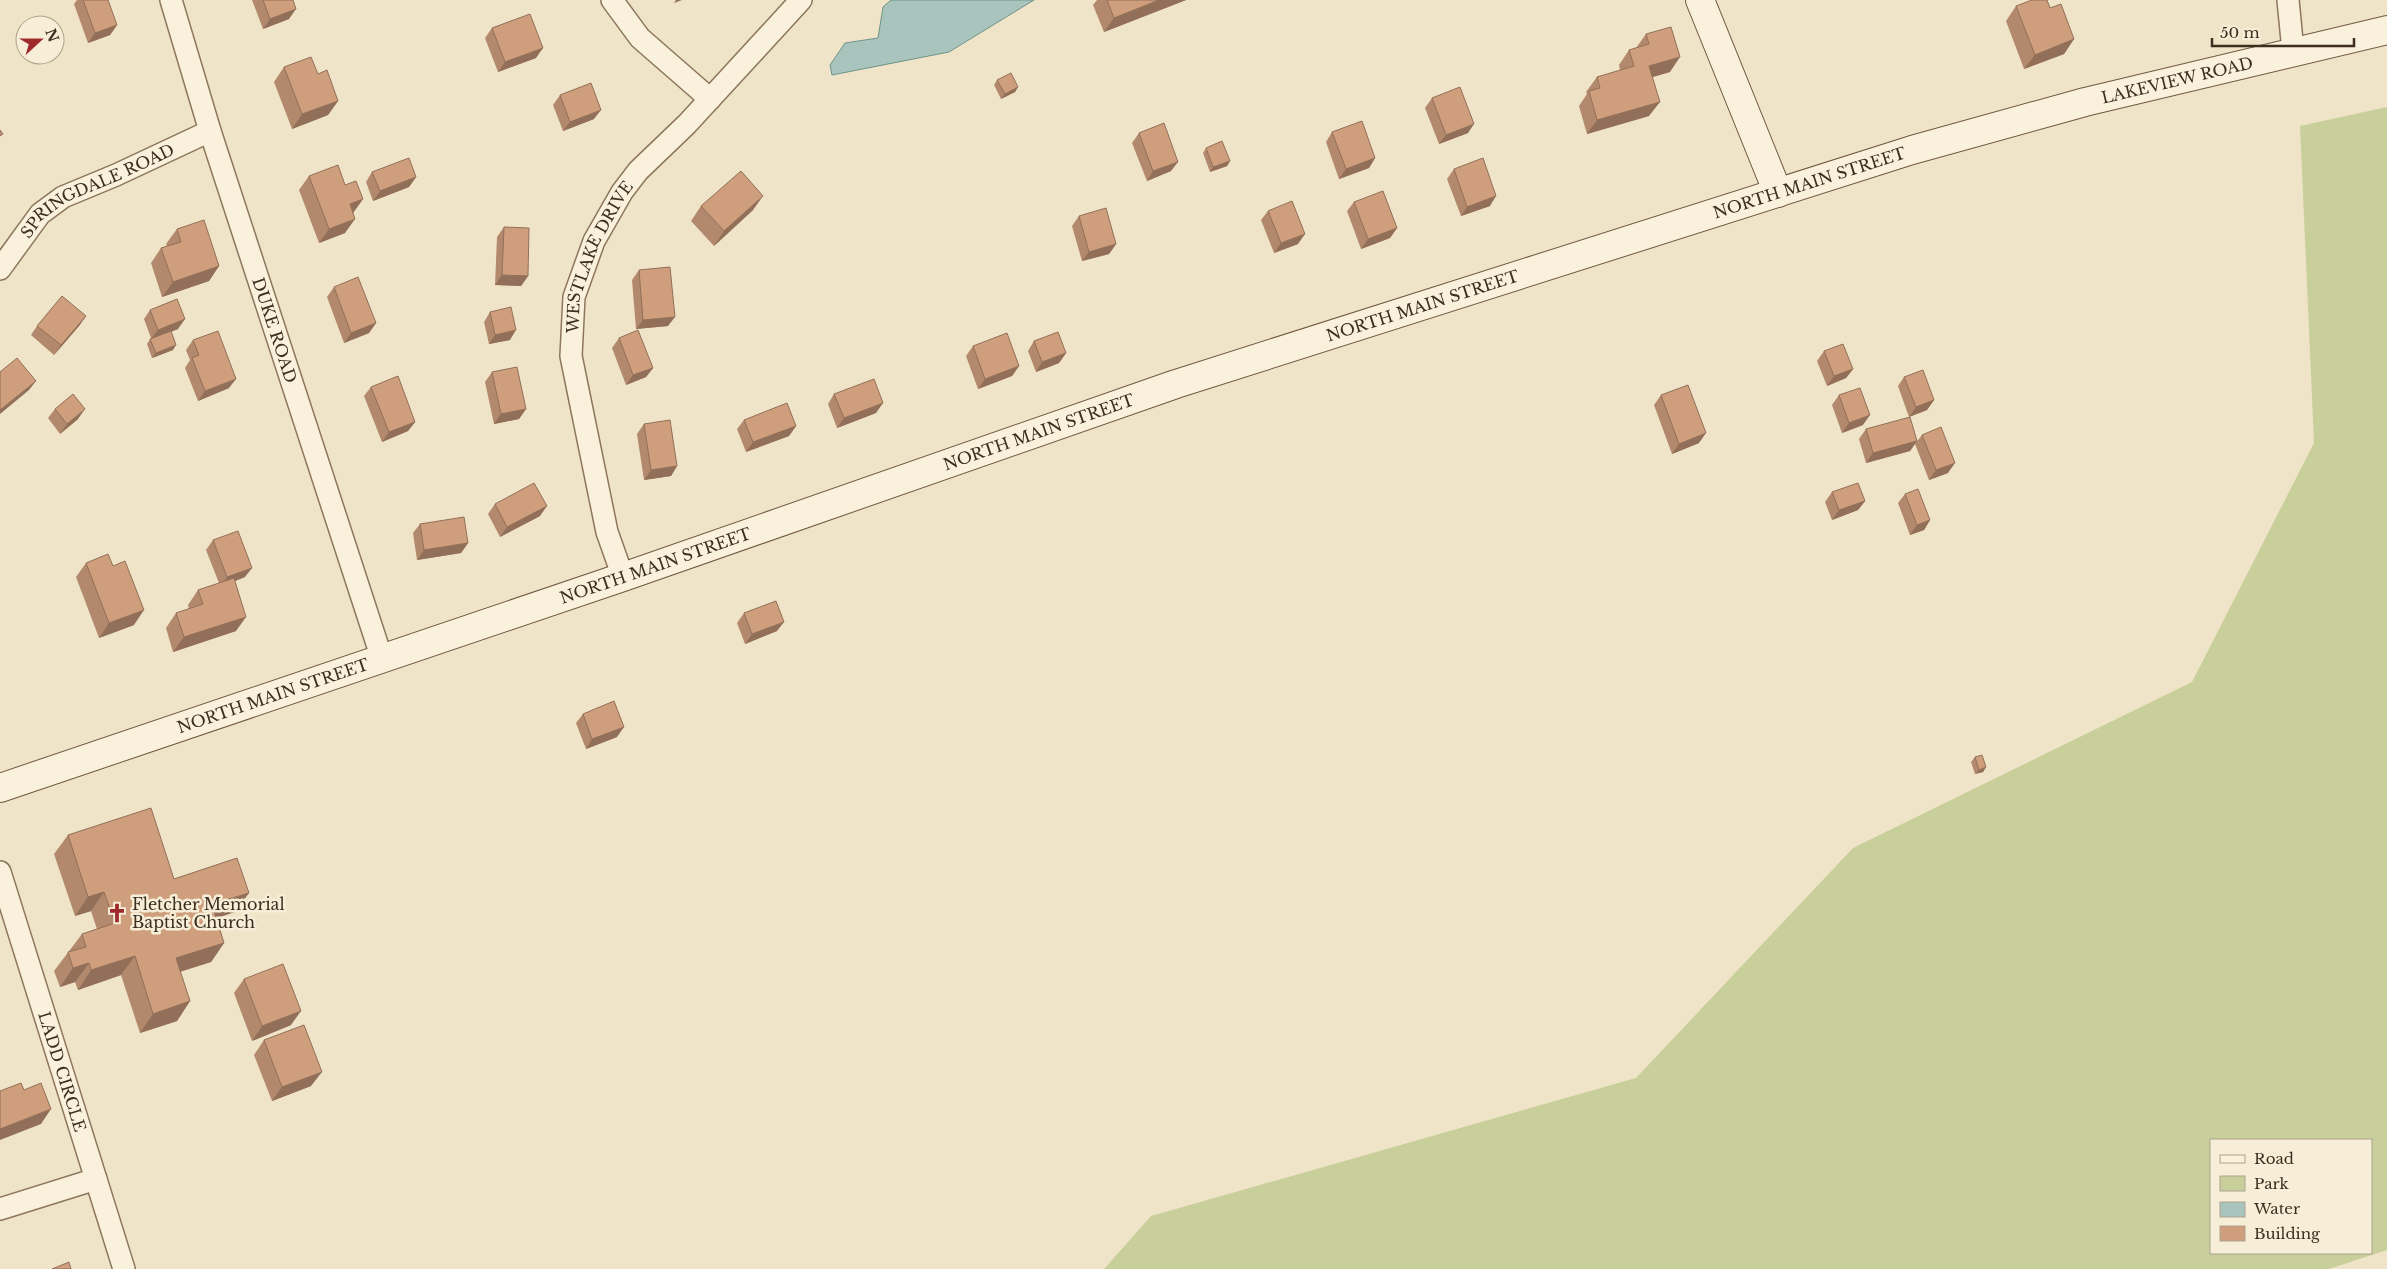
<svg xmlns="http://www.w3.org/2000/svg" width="2387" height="1269" font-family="'Libre Baskerville',serif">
<rect width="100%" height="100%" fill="#f0e4c8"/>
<!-- green -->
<path fill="#c9cf9b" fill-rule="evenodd" d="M2387,107V1250L2329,1269H1104L1151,1216L1636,1078L1853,848L2192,682L2314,443L2300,126ZM2211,1140H2371V1253H2211Z"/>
<!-- water -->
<path fill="#a9c4bc" stroke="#6f938a" d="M891,0H1034L949,52L832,75L830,65L845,43L878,38L883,7Z"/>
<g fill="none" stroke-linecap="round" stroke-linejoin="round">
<defs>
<g id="street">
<path id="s1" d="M171,0L210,131L382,659"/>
<path d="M612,0L640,38L710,99"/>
<path d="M2288,0L2293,51"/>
<path id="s2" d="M0,269L40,214L63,197L116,175L210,131"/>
<path id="s3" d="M623,577L607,532L571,356L574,297L594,241L622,192L638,171L687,124L801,0"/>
<path id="s4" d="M0,872L124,1269"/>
<path d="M0,1209L96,1179"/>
</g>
<g id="secondary">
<path d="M1700,0L1778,193"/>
<path id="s5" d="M0,788L623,577L1176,384L1912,150L2085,102L2387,30"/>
</g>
</defs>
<!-- street casing -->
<use href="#street" stroke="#8d765c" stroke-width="24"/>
<!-- secondary casing -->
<use href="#secondary" stroke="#6f573f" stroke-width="30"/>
<!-- street -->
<use href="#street" stroke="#faf1dc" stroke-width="21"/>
<!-- secondary -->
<use href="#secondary" stroke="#faf1dc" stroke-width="28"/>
</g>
<!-- wall -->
<g fill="#b2896c">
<path d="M77,0H83L117,25L110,35L88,43L74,4Z"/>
<path d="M252,0H293L289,19L263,29Z"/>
<path d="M1097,0H1186L1104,32L1093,5Z"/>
<path d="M2016,6L2050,8L2074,39L2064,54L2024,69L2006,21Z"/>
<path d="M492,28L536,58L498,72L485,38Z"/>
<path d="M1646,34L1670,72L1652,77L1649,116L1587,134L1579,106L1587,94L1586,92L1597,77L1620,70L1619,65L1629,50L1636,48Z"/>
<path d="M284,67L318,74L338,101L328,115L292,129L274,82Z"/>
<path d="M997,80L1018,87L1015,92L1001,99L994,85Z"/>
<path d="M560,95L594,119L563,131L553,105Z"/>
<path d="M1432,98L1468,133L1439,144L1425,108Z"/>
<path d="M1332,132L1375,158L1369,168L1339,179L1326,142Z"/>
<path d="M1139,133L1171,171L1147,181L1132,143Z"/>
<path d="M1206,148L1230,161L1227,166L1210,172L1203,153Z"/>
<path d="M1454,169L1490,206L1461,216L1447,179Z"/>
<path d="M372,172L416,177L409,187L373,201L366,182Z"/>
<path d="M309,176L345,185L363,199L353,213L345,233L319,243L299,190Z"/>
<path d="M1354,202L1397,228L1390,238L1361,249L1347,211Z"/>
<path d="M701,206L753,210L714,246L691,221Z"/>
<path d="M1268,211L1298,244L1274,253L1261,220Z"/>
<path d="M1079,216L1116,244L1109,254L1082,261L1072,226Z"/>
<path d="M504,227L528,276L521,286L495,285L497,237Z"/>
<path d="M177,229L219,266L209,281L162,297L151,263L161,248L167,246L166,244Z"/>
<path d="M639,270L668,326L636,329L632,280Z"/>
<path d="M334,287L376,323L369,333L344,343L327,297Z"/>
<path d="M150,310L178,329L171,332L173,350L152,358L147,344L151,338L144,319Z"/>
<path d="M490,312L510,340L489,344L484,322Z"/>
<path d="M86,316L79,326L54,355L31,335L37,326Z"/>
<path d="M619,338L653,368L646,377L626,385L612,348Z"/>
<path d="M193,340L229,388L198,401L185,368L190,360L186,350Z"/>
<path d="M1034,341L1066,353L1059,363L1036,372L1028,351Z"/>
<path d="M973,346L1019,366L1012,376L978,389L966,356Z"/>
<path d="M1824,351L1853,369L1846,378L1827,386L1817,361Z"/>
<path d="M492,372L526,409L519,419L494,424L485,382Z"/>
<path d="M1904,377L1934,400L1927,410L1909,417L1898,386Z"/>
<path d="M371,387L415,422L408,431L382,442L364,396Z"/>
<path d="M834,394L876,413L837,428L828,404Z"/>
<path d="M1661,395L1699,443L1672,454L1654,405Z"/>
<path d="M1839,395L1863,425L1842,433L1832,405Z"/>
<path d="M55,409L78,419L60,434L48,418Z"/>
<path d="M744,420L796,426L789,436L746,452L737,429Z"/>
<path d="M644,424L677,466L671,476L644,480L637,434Z"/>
<path d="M1866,429L1917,441L1910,451L1866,463L1859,439Z"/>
<path d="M1922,435L1948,473L1929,480L1915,444Z"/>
<path d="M1832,492L1865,501L1858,510L1832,520L1825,502Z"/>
<path d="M1905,494L1930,520L1924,530L1910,535L1898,503Z"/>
<path d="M495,504L540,516L500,537L488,514Z"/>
<path d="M420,524L468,543L461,553L417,560L413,533Z"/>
<path d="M213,540L245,577L235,581L236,631L173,652L166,628L176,613L189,609L188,605L198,590L219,583L206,550Z"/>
<path d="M86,563L134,625L99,638L76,577Z"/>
<path d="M744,613L777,631L745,644L737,623Z"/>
<path d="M583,714L617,737L586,749L576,723Z"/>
<path d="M1975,757L1986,767L1983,772L1975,774L1971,762Z"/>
<path d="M68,835L174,879L235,912L216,918L224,943L211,962L180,972L190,1001L177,1021L140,1033L121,975L78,990L75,982L60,987L54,971L82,934L97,929L91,911L75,916L54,854Z"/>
<path d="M244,979L291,1025L252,1041L234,993Z"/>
<path d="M264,1040L311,1086L272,1101L254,1055Z"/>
</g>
<!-- shaded-wall -->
<g fill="#916f58">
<path d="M676,0H682L674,3Z"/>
<path d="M1159,0H1186L1104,32L1114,18Z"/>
<path d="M296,9L289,19L263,29L270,19Z"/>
<path d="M117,25L110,35L88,43L95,33Z"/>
<path d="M2074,39L2064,54L2024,69L2035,55Z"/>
<path d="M543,48L536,58L498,72L505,62Z"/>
<path d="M1680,57L1670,72L1639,81L1649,66Z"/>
<path d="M1018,87L1015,92L1001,99L1005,94Z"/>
<path d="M338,101L328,115L292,129L302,114Z"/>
<path d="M1660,102L1649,116L1587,134L1597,120Z"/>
<path d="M601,110L594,119L563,131L570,122Z"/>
<path d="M1474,124L1468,133L1439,144L1446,135Z"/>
<path d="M1375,158L1369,168L1339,179L1346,169Z"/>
<path d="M1230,161L1227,166L1210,172L1213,167Z"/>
<path d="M1178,162L1171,171L1147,181L1153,171Z"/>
<path d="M416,177L409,187L373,201L380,191Z"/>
<path d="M763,196L753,210L714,246L724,231Z"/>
<path d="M1496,196L1490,206L1461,216L1467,207Z"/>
<path d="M363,199L353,213L350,204Z"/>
<path d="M355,219L345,233L319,243L329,229Z"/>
<path d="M1397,228L1390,238L1361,249L1368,239Z"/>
<path d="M1305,234L1298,244L1274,253L1281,243Z"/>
<path d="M1116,244L1109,254L1082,261L1089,252Z"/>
<path d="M219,266L209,281L162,297L173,282Z"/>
<path d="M502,275L528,276L521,286L495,285Z"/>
<path d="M86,316L79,326L54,355L61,345Z"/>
<path d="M675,317L668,326L636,329L643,320Z"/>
<path d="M185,319L178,329L151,339L158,330Z"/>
<path d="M376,323L369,333L344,343L351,333Z"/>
<path d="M516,330L510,340L489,344L495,335Z"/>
<path d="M176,345L173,350L152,358L156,353Z"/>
<path d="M1066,353L1059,363L1036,372L1042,362Z"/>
<path d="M1019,366L1012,376L978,389L985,379Z"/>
<path d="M653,368L646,377L626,385L633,375Z"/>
<path d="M1853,369L1846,378L1827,386L1834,376Z"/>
<path d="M236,379L229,388L198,401L205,391Z"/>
<path d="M36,381L29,390L0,414V410Z"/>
<path d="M1934,400L1927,410L1909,417L1916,407Z"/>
<path d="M883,403L876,413L837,428L844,418Z"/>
<path d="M85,409L78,419L60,434L67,424Z"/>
<path d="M526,409L519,419L494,424L501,414Z"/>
<path d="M1870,415L1863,425L1842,433L1849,423Z"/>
<path d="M415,422L408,431L382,442L389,432Z"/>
<path d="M796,426L789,436L746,452L753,442Z"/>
<path d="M1706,433L1699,443L1672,454L1679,444Z"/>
<path d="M1917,441L1910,451L1866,463L1873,453Z"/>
<path d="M1955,463L1948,473L1929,480L1936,470Z"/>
<path d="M677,466L671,476L644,480L651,470Z"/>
<path d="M1865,501L1858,510L1832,520L1839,510Z"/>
<path d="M547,506L540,516L500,537L507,527Z"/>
<path d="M1930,520L1924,530L1910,535L1917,525Z"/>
<path d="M468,543L461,553L417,560L424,550Z"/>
<path d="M252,568L245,577L220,587L227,577Z"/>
<path d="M144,610L134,625L99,638L109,623Z"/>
<path d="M246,617L236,631L173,652L184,637Z"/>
<path d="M784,622L777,631L745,644L752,634Z"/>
<path d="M624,727L617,737L586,749L592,739Z"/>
<path d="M1986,767L1983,772L1975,774L1979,770Z"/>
<path d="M104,892L91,911L75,916L88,897Z"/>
<path d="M249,893L235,912L198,924L212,904Z"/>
<path d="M224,943L211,962L162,977L176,958Z"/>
<path d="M135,956L121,975L78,990L91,970Z"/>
<path d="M89,963L75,982L60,987L73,968Z"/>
<path d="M190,1001L177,1021L140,1033L153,1014Z"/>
<path d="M301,1011L291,1025L252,1041L262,1026Z"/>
<path d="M322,1072L311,1086L272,1101L282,1087Z"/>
<path d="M51,1109L41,1124L0,1140V1129Z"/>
</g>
<!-- building -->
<g fill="#cf9f7d" stroke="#916f58">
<path d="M83,0H108L117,25L95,33Z"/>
<path d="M263,0H293L296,9L270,19Z"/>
<path d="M1107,0H1159L1114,18Z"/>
<path d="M2032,0H2047L2050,8L2061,4L2074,39L2035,55L2016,6Z"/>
<path d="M530,14L543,48L505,62L492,28Z"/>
<path d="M1671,27L1680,57L1649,66L1660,102L1597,120L1589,91L1600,88L1597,77L1634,66L1629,50L1649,44L1646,34Z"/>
<path d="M311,57L318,74L327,70L338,101L302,114L284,67Z"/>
<path d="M1011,73L1018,87L1005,94L997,80Z"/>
<path d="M591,83L601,110L570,122L560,95Z"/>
<path d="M1460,87L1474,124L1446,135L1432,98Z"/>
<path d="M1362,121L1375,158L1346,169L1332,132Z"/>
<path d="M1164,123L1178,162L1153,171L1139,133Z"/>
<path d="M0,130L3,134L0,136Z"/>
<path d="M1222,141L1230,161L1213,167L1206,148Z"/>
<path d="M409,158L416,177L380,191L372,172Z"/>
<path d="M1483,158L1496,196L1467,207L1454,169Z"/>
<path d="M338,165L345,185L356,181L363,199L350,204L355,219L329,229L309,176Z"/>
<path d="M741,171L763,196L724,231L701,206Z"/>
<path d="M1383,191L1397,228L1368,239L1354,202Z"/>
<path d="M1292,201L1305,234L1281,243L1268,211Z"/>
<path d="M1106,208L1116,244L1089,252L1079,216Z"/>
<path d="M204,220L219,266L173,282L161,248L181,242L177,229Z"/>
<path d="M504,227L529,228L528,276L502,275Z"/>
<path d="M670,267L675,317L643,320L639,270Z"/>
<path d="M358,277L376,323L351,333L334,287Z"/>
<path d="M62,296L86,316L61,345L37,326Z"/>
<path d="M177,299L185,319L158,330L150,310Z"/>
<path d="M511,307L516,330L495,335L490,312Z"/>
<path d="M638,330L653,368L633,375L619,338Z"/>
<path d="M171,331L176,345L156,353L150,339Z"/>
<path d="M218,331L236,379L205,391L192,358L199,355L193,340Z"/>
<path d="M1058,332L1066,353L1042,362L1034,341Z"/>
<path d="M1007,333L1019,366L985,379L973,346Z"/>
<path d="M1843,344L1853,369L1834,376L1824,351Z"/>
<path d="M17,358L36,381L0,410V372Z"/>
<path d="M517,367L526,409L501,414L492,372Z"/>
<path d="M1923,370L1934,400L1916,407L1904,377Z"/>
<path d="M398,376L415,422L389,432L371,387Z"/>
<path d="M874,379L883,403L844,418L834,394Z"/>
<path d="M1688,385L1706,433L1679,444L1661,395Z"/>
<path d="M1860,388L1870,415L1849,423L1839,395Z"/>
<path d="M73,394L85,409L67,424L55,409Z"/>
<path d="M787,403L796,426L753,442L744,420Z"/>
<path d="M1910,417L1917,441L1873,453L1866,429Z"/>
<path d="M670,420L677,466L651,470L644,424Z"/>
<path d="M1941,427L1955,463L1936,470L1922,435Z"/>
<path d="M534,483L547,506L507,527L495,504Z"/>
<path d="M1858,483L1865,501L1839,510L1832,492Z"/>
<path d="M1918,489L1930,520L1917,525L1905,494Z"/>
<path d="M464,517L468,543L424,550L420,524Z"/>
<path d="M238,531L252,568L227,577L213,540Z"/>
<path d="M108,554L113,566L125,561L144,610L109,623L86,563Z"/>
<path d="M234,578L246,617L184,637L176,613L203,604L198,590Z"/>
<path d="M776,601L784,622L752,634L744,613Z"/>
<path d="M614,701L624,727L592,739L583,714Z"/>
<path d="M1982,755L1986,767L1979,770L1975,757Z"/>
<path d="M151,808L174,879L237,858L249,893L212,904L224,943L176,958L190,1001L153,1014L135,956L91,970L89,963L73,968L68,952L86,947L82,934L115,923L104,892L88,897L68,835Z"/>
<path d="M283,964L301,1011L262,1026L244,979Z"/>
<path d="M304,1025L322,1072L282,1087L264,1040Z"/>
<path d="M21,1083L24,1090L41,1083L51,1109L0,1129V1091Z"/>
<path d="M69,1262L71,1269H52Z"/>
</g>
<!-- icons -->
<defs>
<symbol id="church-bare" viewBox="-9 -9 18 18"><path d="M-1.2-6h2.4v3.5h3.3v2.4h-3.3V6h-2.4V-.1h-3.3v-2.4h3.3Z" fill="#9e2a2b" stroke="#f7eed8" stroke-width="2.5" paint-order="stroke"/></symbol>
</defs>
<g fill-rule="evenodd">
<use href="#church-bare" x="103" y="899" width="28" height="28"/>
</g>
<g text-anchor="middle" stroke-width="5" stroke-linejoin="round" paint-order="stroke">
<!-- street labels -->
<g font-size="16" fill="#3d2e20" stroke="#f7eed8">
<text dy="6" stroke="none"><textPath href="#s5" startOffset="2290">LAKEVIEW ROAD</textPath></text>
<text dy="6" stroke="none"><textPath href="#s5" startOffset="1908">NORTH MAIN STREET</textPath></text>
<text dy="6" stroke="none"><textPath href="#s2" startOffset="129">SPRINGDALE ROAD</textPath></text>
<text dy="6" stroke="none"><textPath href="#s3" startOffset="332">WESTLAKE DRIVE</textPath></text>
<text dy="6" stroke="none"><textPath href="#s5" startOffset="1502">NORTH MAIN STREET</textPath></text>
<text dy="6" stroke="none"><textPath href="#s1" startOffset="346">DUKE ROAD</textPath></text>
<text dy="6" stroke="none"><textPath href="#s5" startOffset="1098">NORTH MAIN STREET</textPath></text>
<text dy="6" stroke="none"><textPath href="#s5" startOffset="692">NORTH MAIN STREET</textPath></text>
<text dy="6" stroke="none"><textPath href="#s5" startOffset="288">NORTH MAIN STREET</textPath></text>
<text dy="6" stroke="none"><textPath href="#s4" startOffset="209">LADD CIRCLE</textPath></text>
</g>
<!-- poi labels -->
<g font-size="16" fill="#3d2e20" stroke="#f7eed8" text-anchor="start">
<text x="132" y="910">Fletcher Memorial<tspan x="132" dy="18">Baptist Church</tspan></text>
</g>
</g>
<!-- legend -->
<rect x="2210" y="1139" width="162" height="115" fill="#f7eed8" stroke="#ada18e"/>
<rect x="2220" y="1155" width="25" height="8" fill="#faf1dc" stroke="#ada18e"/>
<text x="2254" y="1164" font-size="15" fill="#3d2e20">Road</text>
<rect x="2220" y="1176" width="25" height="15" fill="#c9cf9b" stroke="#ada18e"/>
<text x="2254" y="1189" font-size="15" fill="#3d2e20">Park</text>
<rect x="2220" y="1202" width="25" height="15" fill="#a9c4bc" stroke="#ada18e"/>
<text x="2254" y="1214" font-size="15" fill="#3d2e20">Water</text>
<rect x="2220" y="1226" width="25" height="15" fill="#cf9f7d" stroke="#ada18e"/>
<text x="2254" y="1239" font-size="15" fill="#3d2e20">Building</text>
<!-- north arrow -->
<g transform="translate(40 40) rotate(69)"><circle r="24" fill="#f7eed8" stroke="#ada18e"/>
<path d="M0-4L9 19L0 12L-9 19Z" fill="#9e2a2b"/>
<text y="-8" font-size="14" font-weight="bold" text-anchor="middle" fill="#3d2e20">N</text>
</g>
<!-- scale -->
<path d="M2212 38v8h142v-8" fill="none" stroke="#3d2e20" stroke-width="2.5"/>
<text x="2220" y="38" font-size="15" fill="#3d2e20" stroke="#f7eed8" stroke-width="4" paint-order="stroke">50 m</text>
</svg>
